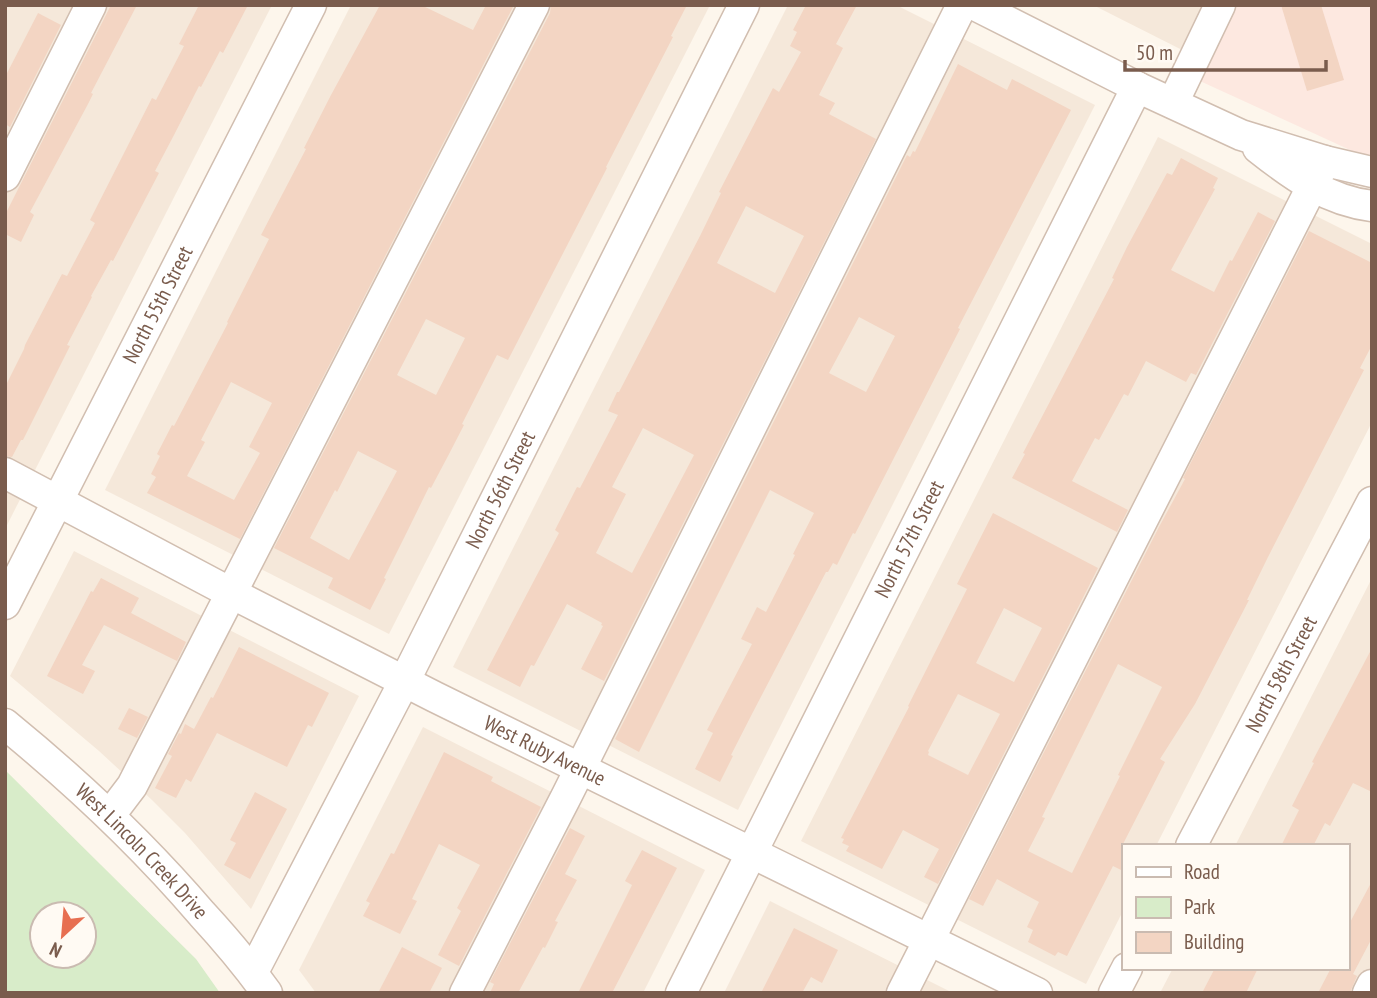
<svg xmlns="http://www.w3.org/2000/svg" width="1377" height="998" font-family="'PT Sans Narrow',sans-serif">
<rect width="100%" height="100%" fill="#fdf6ec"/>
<!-- residential -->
<g fill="#f5e8da">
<path d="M5,5H272L5,529Z"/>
<path d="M351,5H710L389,634L105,490Z"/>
<path d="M788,5H896L1095,105L738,810L453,667Z"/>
<path d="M1093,5H1223L1198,58Z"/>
<path d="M1158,137L1372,244V422L1156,846H1123V911L1086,984L801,841Z"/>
<path d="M74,551L359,696L251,909L185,833L152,800L99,751L10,676Z"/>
<path d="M1372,578V993H1160L1173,968H1347V846H1235Z"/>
<path d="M423,727L705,870L643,993H316L299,970Z"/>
<path d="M770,901L953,993H724Z"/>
</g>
<!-- commercial -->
<path fill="#fde8e0" d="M1223,5H1372V154L1361,155L1189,76Z"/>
<!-- green -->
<path fill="#d8ecc9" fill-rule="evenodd" d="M5,770L196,959L220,993H5ZM42,914H84V956H42Z"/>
<!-- building -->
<g fill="#f3d5c3" fill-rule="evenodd">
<path d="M111,5H137L91,93L93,94L88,104L30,212L34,215L21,242L5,234V215Z"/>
<path d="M199,5H248L223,53L220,51L201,87L199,86L174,135L155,171L159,173L113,261L111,260L91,296L92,297L67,345L70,346L23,440H21L12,457L5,456V387L24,349L25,345L62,274L67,276L95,223L90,220L152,98L156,100L184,46L179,44Z"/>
<path d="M380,5H421L473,30L486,5H514L240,539L147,493L156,477L151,474L160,456L157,454L172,425L174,426L228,323L227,322L269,239L261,235L306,149L304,148L331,95ZM231,382L272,403L249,447L260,453L234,500L187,476L205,442L201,440Z"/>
<path d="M551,5H687L671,36L673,37L606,167L607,168L508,360L497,355L462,424L464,425L448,456L431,488L429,487L404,538L384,578L386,579L370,610L328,588L333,578L274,548L550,13ZM426,319L465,338L436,395L397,375ZM358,451L397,471L349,560L310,538L335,490L337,492Z"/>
<path d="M806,5H857L836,44L843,48L819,95L835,103L829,114L876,139L604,681L581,669L603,626L601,625L602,623L567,604L534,666L531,665L520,687L487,670L559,533L555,530L577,487L580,488L618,415L608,411L617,392H619L700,236L721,193L719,192L773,88L779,92L801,52L790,46L797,32L793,30ZM746,206L804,236L775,293L717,263ZM643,428L694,455L632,573L596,553L626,494L612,487Z"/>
<path d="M1281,5H1321L1344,80L1307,91Z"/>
<path d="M38,13L61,25L10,127L5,124V77Z"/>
<path d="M958,64L1007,90L1012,79L1071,110L958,328L960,329L855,534L853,533L837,565L833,563L828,572H826L753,712L731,755L733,756L720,782L695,769L713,733L707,730L752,644L741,639L757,607L766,612L795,555L793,554L814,513L770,490L639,752L615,739L907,155L910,157L913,151L915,152ZM859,317L895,336L866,392L829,373Z"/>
<path d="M1181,158L1218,178L1213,188L1215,189L1171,270L1214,292L1230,260L1232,261L1258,212L1275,221L1196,375L1191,373L1186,382L1146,361L1128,396L1124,394L1099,440L1095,438L1072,481L1128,510L1117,532L1012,478L1025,454L1023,453L1114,279L1112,278L1127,247L1167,173L1172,175Z"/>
<path d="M1309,231L1372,263V345L1360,368L1364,370L1268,557L1247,600H1249L1195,704L1160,759L1165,762L1123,844V871L1113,866L1067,956L1058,952L1055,956L1028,942L1033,930L1027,927L1039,902L997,879L983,906L969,899L1159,527L1185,479L1183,478ZM1118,664L1162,687L1118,775L1120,776L1072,873L1028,851L1045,818L1042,817Z"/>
<path d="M993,513L1098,568L938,884L924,877L939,849L903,830L882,869L846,851L849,846L842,843L844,839L841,838L909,707L908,706L967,589L957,584ZM1004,608L1042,628L1014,682L976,663ZM958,694L1000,714L968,775L928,755L929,752L928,751Z"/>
<path d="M101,578L139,598L131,613L186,642L177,661L104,625L82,665L95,671L83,694L47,676L91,591L93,592Z"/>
<path d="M239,647L329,693L312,727L308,725L287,767L217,733L191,782L186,779L176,798L155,788L172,756L168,754L179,733L181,734L185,724L194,729L211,697L213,698Z"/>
<path d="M1372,648V792L1353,783L1330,826L1325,823L1313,846H1281L1299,810L1292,806L1314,763L1312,762Z"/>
<path d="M129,708L148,717L137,738L118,729Z"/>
<path d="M444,752L493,777L491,781L541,807L459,966L438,955L461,911L457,908L480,865L439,844L412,899L417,901L400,934L363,916L370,903L366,901L391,853L394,854Z"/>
<path d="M255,792L287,809L250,879L224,865L236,843L230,840Z"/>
<path d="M570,828L585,836L565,874L577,880L555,921L558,922L545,948L543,947L518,993H490L494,984L490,982Z"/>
<path d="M642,850L677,868L612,993H578L632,885L625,881Z"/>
<path d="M1372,881V938L1353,974L1357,976L1351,990L1350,993H1318L1331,968H1347V928Z"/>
<path d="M794,928L838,950L822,983L811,977L802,993H761Z"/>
<path d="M402,947L442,968L429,993H378Z"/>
<path d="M1215,968H1258L1246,993H1202Z"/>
</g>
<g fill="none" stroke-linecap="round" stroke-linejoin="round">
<defs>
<g id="minor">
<path d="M975,5L1137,87L1241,135L1325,161L1372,172"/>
<path d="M1173,103L1220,5"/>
<path d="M1258,148C1292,175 1328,201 1372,206"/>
<path d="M5,176L91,5"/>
<path id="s1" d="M5,473L231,593L435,697L1037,993"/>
<path id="s2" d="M5,604L311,5"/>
<path id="s3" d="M5,724C76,782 142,844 202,914C225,939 247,965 267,993"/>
<path d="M110,815L132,786L534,5"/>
<path id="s4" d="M1191,846L1372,502"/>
<path id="s5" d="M253,972L404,682L744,5"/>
<path d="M465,993L567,795L962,5"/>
<path id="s6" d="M681,993L1137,87"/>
<path d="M902,993L1325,161"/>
<path d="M1114,993L1127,968"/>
<path d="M1368,993L1372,985"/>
</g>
</defs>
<!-- minor casing -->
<use href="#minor" stroke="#d1beb0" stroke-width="33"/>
<!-- minor -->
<use href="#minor" stroke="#fff" stroke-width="30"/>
</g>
<g text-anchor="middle" stroke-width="7" stroke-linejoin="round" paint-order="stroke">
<!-- street labels -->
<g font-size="21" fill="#7a5c4d" stroke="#fffaf3">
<text dy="7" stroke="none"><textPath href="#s2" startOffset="336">North 55th Street</textPath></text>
<text dy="7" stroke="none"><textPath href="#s5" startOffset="542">North 56th Street</textPath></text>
<text dy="7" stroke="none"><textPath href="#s6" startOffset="508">North 57th Street</textPath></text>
<text dy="7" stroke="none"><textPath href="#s4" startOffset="194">North 58th Street</textPath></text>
<text dy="7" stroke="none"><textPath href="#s1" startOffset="607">West Ruby Avenue</textPath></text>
<text dy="7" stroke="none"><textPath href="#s3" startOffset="187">West Lincoln Creek Drive</textPath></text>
</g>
</g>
<!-- border -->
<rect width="1377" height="998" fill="none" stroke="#7a5c4d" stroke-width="14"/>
<!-- legend -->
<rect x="1122" y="844" width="228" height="126" fill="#fffaf3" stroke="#cabbb1" stroke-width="2"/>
<rect x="1136" y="867" width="35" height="10" fill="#ffffff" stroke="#cabbb1" stroke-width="2"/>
<text x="1184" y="879" font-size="21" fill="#7a5c4d">Road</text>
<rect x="1136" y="897" width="35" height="21" fill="#d8ecc9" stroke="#cabbb1" stroke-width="2"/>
<text x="1184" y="914" font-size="21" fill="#7a5c4d">Park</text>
<rect x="1136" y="932" width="35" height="21" fill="#f3d5c3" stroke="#cabbb1" stroke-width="2"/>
<text x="1184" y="949" font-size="21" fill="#7a5c4d">Building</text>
<!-- north arrow -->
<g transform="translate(63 935) rotate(206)"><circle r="33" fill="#fffaf3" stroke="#cabbb1" stroke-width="2"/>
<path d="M0-5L12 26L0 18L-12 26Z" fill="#e76f51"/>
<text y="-10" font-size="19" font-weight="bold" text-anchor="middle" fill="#7a5c4d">N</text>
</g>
<!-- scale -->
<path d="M1125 60v10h201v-10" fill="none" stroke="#7a5c4d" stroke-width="3.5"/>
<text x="1136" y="60" font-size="21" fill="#7a5c4d" stroke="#fffaf3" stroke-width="5" paint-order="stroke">50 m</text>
</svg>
